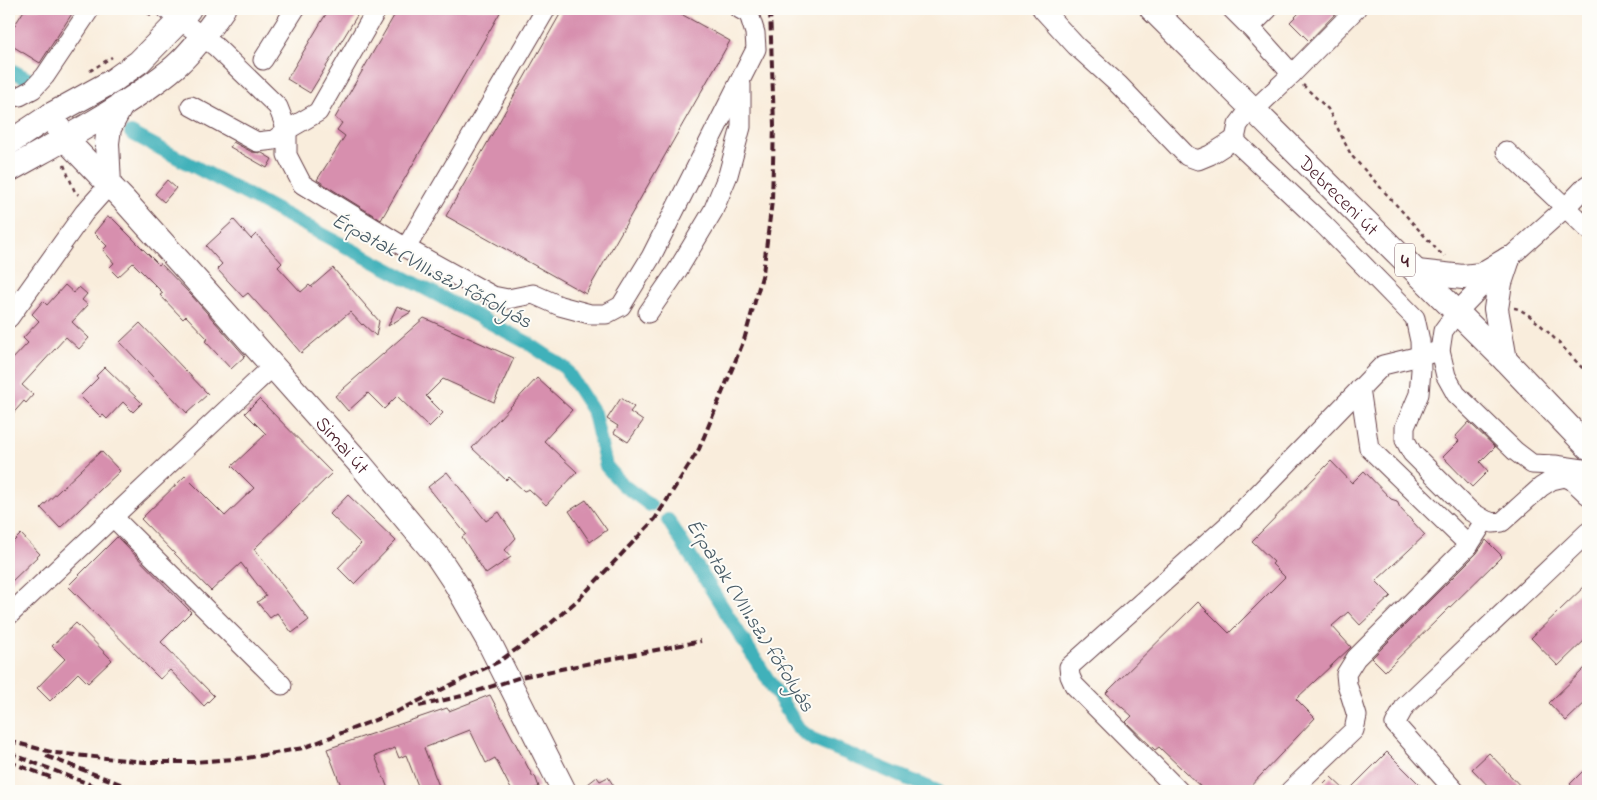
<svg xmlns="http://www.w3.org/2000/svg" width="1597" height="800" font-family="'Indie Flower',sans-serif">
<rect width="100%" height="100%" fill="#fdfcf7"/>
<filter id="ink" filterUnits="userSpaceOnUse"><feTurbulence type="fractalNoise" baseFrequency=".02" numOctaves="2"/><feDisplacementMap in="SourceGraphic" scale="10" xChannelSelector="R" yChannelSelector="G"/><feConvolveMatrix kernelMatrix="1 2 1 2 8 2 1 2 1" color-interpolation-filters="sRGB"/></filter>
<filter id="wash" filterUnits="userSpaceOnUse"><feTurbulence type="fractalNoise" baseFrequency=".0096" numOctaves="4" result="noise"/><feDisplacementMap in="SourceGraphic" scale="20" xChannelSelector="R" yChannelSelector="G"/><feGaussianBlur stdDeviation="1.12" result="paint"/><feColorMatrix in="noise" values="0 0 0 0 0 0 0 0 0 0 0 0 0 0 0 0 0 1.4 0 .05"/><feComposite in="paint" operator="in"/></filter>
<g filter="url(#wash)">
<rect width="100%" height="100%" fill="#f9eddc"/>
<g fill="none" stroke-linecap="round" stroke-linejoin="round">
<!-- canal -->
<g stroke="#41b1ba" stroke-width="14">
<path d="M9,69L32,81"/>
<path d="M131,133L528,343L565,368L594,413L606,466L623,485L650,505"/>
<path d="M668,520L799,729L812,739L937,791"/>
</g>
</g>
<g id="blocks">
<!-- building -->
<g fill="#d78fae">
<path d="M25,9H75L40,63L9,44V34Z"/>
<path d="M329,9H361L310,93L287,79Z"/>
<path d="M398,9H502L381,220L317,180L345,136L337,130L342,123L335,118Z"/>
<path d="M563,9H672L730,41L586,294L446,216Z"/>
<path d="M1303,9H1340L1309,41L1290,22Z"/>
<path d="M233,142L252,152L262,153L272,159L267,168L230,147Z"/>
<path d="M167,180L176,188L164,202L155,194Z"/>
<path d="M107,217L112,218L159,265L160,263L192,296L245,356L231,369L205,341L208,339L186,316L183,319L160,295L163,293L133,263L118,277L109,268L114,263L103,250L107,246L94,233Z"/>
<path d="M234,220L251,239L256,234L282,263L278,267L301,292L309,285L311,287L333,268L379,321L376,336L363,324L362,325L350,312L301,353L266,312H265L248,293L243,297L217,269L222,264L206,246Z"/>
<path d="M65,285L74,293L79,287L87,294L82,300L88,305L72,322L89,338L79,349L66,337L22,385L33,395L26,403L24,401L9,418V363L28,343L23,338L39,321L32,314L43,301L47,305Z"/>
<path d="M397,306L411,312L388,326Z"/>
<path d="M424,318L514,358L494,402L443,379L426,396L443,413L429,427L397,396L384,409L368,393L348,411L335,396Z"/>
<path d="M140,323L208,394L187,413L120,342Z"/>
<path d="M105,367L142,403L133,412L123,402L107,419L103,415L101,417L80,396L98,378L96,376Z"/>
<path d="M537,378L572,410L544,441L577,472L546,505L529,489L524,491L509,477L506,480L472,448Z"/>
<path d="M621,398L634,407L630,412L643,421L628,442L614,433L618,426L607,419Z"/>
<path d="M259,399L332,473L254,549L309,620L292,633L277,613L270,618L257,602L266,596L241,563L211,591L141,519L185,476L225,516L254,488L232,466L266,434L245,413Z"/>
<path d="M1469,422L1495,447L1480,462L1488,471L1472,487L1443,457L1459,441L1455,437Z"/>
<path d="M101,451L120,471L60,528L41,508Z"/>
<path d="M1331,461L1352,483L1364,471L1391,499L1397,501L1400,508L1425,535L1376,581L1391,596L1360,625L1348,612L1332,626L1351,647L1296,699L1315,718L1246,791H1205L1159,747L1155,750L1126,722L1132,716L1106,693L1198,602L1229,633L1285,577L1272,564L1274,562L1252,541Z"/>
<path d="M447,472L486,521L499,512L516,538L505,550L511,557L486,574L462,537L466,534L428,487Z"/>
<path d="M348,495L396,541L354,584L338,568L361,544L330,514Z"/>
<path d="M586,500L607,530L590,542L569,511Z"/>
<path d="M21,534L40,554L9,584V546Z"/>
<path d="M117,537L191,612L161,642L214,696L204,706L170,670L160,679L68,586Z"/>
<path d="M1486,540L1502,556L1385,671L1372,658L1477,553Z"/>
<path d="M1588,583V637L1558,666L1531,638Z"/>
<path d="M76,623L112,660L88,683L78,673L50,701L37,688L65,659L52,646Z"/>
<path d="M1588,665V700L1566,721L1549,703Z"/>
<path d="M490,695L533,777L535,776L539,787L527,791H512L495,758L486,763L470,730L424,748L439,786L426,791H420L406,755L399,758L395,748L375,756L389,791H343L327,749L447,708L449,711Z"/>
<path d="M1387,752L1426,791H1348Z"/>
<path d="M1489,753L1525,791H1493L1472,769Z"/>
<path d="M1588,766V791H1577L1570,784Z"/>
<path d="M597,777L600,781L608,777L617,791H582L590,787L588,784Z"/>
<path d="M1331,777L1346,791H1317Z"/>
</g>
</g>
</g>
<g filter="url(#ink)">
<use href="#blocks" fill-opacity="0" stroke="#643e46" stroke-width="1"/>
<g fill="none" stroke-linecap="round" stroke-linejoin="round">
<defs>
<g id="minor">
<path d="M166,9L216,47L278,107L287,130V155L302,184L406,248L493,296L508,299L533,294L560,306L590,314H606L621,306L651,257L756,49L755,33L749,14L740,9"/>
<path d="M1042,9L1076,46L1119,85L1187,156L1198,160L1210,155L1235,139"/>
<path d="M1232,9L1250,27L1292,74"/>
<path d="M1356,9L1292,74L1254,110L1244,117L1238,125L1235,139L1239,145L1324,225L1415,318L1420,341L1421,370L1419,394L1405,427V440L1412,453L1470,511L1485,520L1493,523L1502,522L1541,487L1552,480L1565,477L1572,480L1588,495"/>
<path d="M1250,27L1268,9"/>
<path d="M263,60L295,9"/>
<path d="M9,98L20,96L33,89L45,76L90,9"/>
<path d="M191,106L257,142L274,140L287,130L318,112L377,9"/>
<path d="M1506,151L1588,229"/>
<path d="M1588,186L1587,185L1565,208L1508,259L1457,312L1443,331L1440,351L1446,376L1456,394L1515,451L1532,464L1555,465L1583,469L1588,473"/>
<path d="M406,248L546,9"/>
<path d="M648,313L677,271L713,211L728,175L741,127V84"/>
<path d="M9,318L84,213L109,185"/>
<path d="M1360,388L1369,448L1469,545"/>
<path d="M113,517L282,685"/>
<path d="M9,615L272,367"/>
<path d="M1179,791L1074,685L1070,676L1069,667L1229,524L1383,365L1440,351"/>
<path d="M1290,791L1354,730L1357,716L1347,684L1346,674L1356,658L1469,545L1485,520"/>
<path d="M1455,791L1395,724L1405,706L1588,532"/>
</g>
<g id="major">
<path id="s1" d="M1152,9L1505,360L1588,447"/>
<path id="s2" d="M51,115L65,139L123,199L204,289L361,465L438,557L456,584L488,640L564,791"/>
<path d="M9,143L51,115L111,82L139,62L181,19L189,9"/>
<path d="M9,170C55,144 103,119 147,88C158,80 170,72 180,62C197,46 210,27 223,9"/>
<path d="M109,185L107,143L109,128L122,104"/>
<path d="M1417,272L1463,277L1481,275L1508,259"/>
<path d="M1505,360L1496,309L1500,283L1508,259"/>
</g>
</defs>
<!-- minor casing -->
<use href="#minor" stroke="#643e46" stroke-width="21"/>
<!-- major casing -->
<use href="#major" stroke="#643e46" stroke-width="26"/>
<!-- path -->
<g stroke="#643e46" stroke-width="2.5" stroke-dasharray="4 4" stroke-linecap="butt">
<path d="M141,9L151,15"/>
<path d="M90,71L112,57"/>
<path d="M1303,85L1328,109L1351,155L1439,252L1445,256"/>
<path d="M64,165L75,192L79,195"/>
<path d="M1514,308C1531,309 1574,360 1588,374"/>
</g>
<!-- minor -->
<use href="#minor" stroke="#fff" stroke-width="19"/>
<!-- major -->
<use href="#major" stroke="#fff" stroke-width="24"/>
<!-- rail -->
<g stroke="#4a1f2b" stroke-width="4" stroke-dasharray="8 4" stroke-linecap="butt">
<path d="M419,706L462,696L521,677L701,641"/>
<path d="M9,741L55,753L145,762H194L247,758L303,748L398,711L498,662L537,635L579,599L655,519L699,449L744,340L763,273L772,201L774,125L770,9"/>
<path d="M9,753L107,791"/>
<path d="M46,756L139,791"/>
<path d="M9,762L53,778"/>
<path d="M9,788L16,791"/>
</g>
</g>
</g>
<g text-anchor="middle" stroke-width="4" stroke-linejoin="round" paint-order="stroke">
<!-- shield labels -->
<rect fill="#fdfcf7" stroke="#806168" stroke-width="1" x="1395" y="243.5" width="20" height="33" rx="4"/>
<g font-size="19" font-weight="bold" fill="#4a1f2b">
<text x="1405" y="267">4</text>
</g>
<!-- street labels -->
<g font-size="20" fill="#4a1f2b" stroke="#fdfcf7">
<text dy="7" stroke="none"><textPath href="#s1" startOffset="264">Debreceni út</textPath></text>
<text dy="7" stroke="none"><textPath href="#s2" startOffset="441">Simai út</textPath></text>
</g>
<!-- water labels -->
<g font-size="21" font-style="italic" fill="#465964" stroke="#fdfcf7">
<text transform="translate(432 270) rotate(28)" y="7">Érpatak (VIII.sz.) főfolyás</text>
<text transform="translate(751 615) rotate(58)" y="7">Érpatak (VIII.sz.) főfolyás</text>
</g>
</g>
<!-- margin -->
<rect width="1597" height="800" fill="none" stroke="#fdfcf7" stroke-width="30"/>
</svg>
